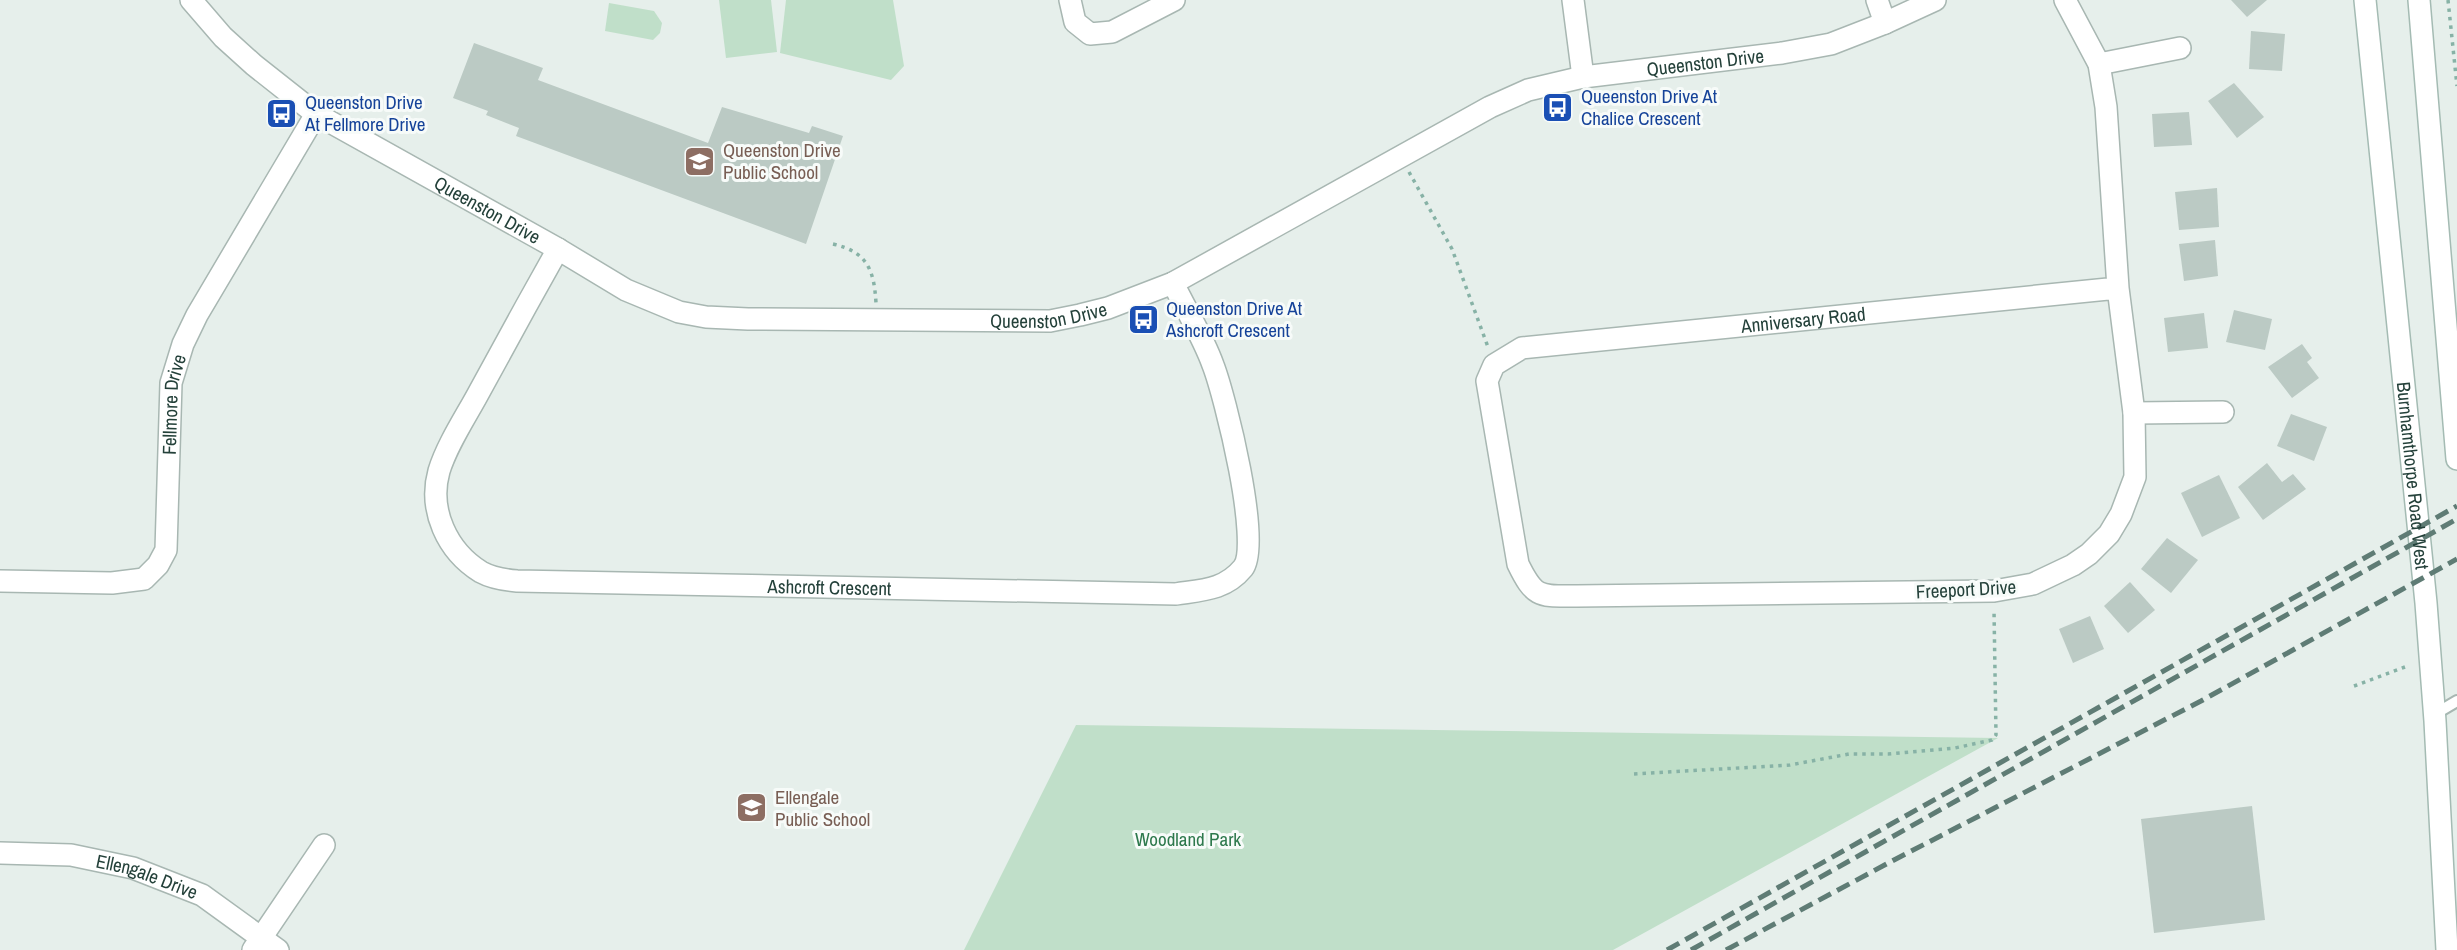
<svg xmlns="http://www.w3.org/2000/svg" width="2457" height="950" font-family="'Archivo Narrow',sans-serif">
<rect width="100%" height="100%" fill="#e6efeb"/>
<!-- green -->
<g fill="#c0dfc9">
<path d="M719,0H771L777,52L726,58Z"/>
<path d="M786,0H893L904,66L891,80L780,53Z"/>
<path d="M609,3L654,11L662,23L660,33L653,40L605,31Z"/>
<path d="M1076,725L1998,738L1613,950H964Z"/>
</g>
<!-- building -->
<g fill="#bbcac4">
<path d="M2231,0H2267L2247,17Z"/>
<path d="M2251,31L2285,34L2282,71L2249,69Z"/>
<path d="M474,43L543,68L538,80L708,143L722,107L809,133L812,126L843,136L806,244L516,136L519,128L486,115L488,111L453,98Z"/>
<path d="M2234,83L2264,117L2237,138L2208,101Z"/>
<path d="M2189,112L2192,145L2154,147L2152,114Z"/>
<path d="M2217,188L2219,227L2179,230L2175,192Z"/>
<path d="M2215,240L2218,276L2184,281L2179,244Z"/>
<path d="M2234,310L2272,319L2265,350L2226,342Z"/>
<path d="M2204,313L2208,348L2168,352L2164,318Z"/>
<path d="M2302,344L2312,358L2307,362L2319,378L2292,398L2268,367Z"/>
<path d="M2291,414L2327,427L2314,461L2277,446Z"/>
<path d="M2267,463L2282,482L2293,474L2306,489L2263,520L2238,487Z"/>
<path d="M2219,475L2240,518L2202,537L2181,493Z"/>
<path d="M2167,538L2198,560L2171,593L2141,569Z"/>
<path d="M2130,582L2155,610L2128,633L2104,606Z"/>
<path d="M2090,616L2104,649L2073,663L2059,629Z"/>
<path d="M2252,806L2265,920L2154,933L2141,819Z"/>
</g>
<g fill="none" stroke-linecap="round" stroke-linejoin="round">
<defs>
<path id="service" d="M2435,714L2457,701"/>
<g id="minor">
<path d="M1070,0L1075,22L1090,34L1112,32L1174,0"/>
<path d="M1573,0L1583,77"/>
<path d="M1877,0L1885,23"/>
<path id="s1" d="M2065,0L2099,64L2106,107L2118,288L2134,413L2135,477L2121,514L2109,534L2089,554L2073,565L2033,584L1994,591L1577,596C1540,596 1535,599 1518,564L1487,381L1494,365L1522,348L2118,288"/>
<path d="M2099,64L2180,48"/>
<path id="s2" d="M558,249C531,297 504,346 478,394C465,418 447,445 439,471C428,510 447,551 481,572C492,578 505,580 517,581L1176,594C1202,590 1225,590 1243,568C1262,544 1225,396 1213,365C1203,337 1186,310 1173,283"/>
<path d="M2134,413L2223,412"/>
<path id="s3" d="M0,581L112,583L144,579L158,565L166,550L171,383L183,344L197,315L316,114"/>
<path id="s4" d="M0,853L71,855L133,868L202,895L278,950"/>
<path d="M253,950L324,845"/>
</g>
<g id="tertiary">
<path id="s5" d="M191,0L223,37L254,65L316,114L558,249L626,290L679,312L706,317L748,319L1050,321L1080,315L1108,308L1173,283L1490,107L1528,90L1583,77L1782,53L1831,44L1885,23L1935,0"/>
</g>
<g id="secondary">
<path id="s6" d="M2365,0L2426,603L2435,721L2447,950"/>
<path d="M2419,0L2457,459"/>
</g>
</defs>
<!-- service casing -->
<use href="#service" stroke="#a8b7b2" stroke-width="14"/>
<!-- minor casing -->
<use href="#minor" stroke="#a8b7b2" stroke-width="24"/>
<!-- tertiary casing -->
<use href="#tertiary" stroke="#a8b7b2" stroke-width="24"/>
<!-- secondary casing -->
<use href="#secondary" stroke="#a4bbb3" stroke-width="24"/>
<!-- path -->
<g stroke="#87b2a6" stroke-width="3.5" stroke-dasharray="3.5 5" stroke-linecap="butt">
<path d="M2448,0L2457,86"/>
<path d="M1409,172L1452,249L1488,347"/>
<path d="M833,244C867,252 874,269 876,303"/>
<path d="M2354,686L2405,667"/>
<path d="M1634,774L1790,765L1849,754H1888L1955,748L1992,740L1996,735L1994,610"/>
</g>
<!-- service -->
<use href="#service" stroke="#fff" stroke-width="10"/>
<!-- minor -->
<use href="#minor" stroke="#fff" stroke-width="21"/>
<!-- tertiary -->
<use href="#tertiary" stroke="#fff" stroke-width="21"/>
<!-- secondary -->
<use href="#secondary" stroke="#fff" stroke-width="21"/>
<!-- rail -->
<g stroke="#5f7c75" stroke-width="5" stroke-dasharray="14 7" stroke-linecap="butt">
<path d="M1667,950L2457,506"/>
<path d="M1691,950L2457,519"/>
<path d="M1726,950L1894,860L2201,701L2457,559"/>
</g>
</g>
<!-- icons -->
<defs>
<symbol id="bus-square" viewBox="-11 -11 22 22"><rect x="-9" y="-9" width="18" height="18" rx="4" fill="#1a4fb4" stroke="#f7fbf9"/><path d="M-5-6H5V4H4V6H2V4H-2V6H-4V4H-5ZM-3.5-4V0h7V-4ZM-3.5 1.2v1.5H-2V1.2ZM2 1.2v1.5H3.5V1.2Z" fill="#fff"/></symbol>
<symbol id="school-square" viewBox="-11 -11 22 22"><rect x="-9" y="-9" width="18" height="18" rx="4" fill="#8d6e63" stroke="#f7fbf9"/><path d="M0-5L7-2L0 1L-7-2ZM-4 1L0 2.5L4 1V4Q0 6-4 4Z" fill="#fff"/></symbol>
</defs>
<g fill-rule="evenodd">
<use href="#bus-square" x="1540" y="90" width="35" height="35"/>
<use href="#bus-square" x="264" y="96" width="35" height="35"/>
<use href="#school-square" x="682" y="144" width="35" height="35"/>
<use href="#bus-square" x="1126" y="302" width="35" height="35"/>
<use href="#school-square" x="734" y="790" width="35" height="35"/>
</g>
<g text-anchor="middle" stroke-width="6" stroke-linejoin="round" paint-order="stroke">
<!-- street labels -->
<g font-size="19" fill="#24413a" stroke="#f7fbf9">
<text dy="7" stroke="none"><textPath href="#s5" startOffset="1668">Queenston Drive</textPath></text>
<text dy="7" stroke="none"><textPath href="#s5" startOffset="366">Queenston Drive</textPath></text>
<text dy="7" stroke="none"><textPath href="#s5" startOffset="954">Queenston Drive</textPath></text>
<text dy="7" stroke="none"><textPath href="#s1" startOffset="1692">Anniversary Road</textPath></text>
<text dy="7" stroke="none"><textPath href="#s3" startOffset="327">Fellmore Drive</textPath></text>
<text dy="7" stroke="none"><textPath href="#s6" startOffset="478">Burnhamthorpe Road West</textPath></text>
<text dy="7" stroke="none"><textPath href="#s2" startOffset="719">Ashcroft Crescent</textPath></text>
<text transform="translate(1966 589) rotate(-3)" y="7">Freeport Drive</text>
<text dy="7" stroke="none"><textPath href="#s4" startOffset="150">Ellengale Drive</textPath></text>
</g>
<!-- transit labels -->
<g font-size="19" fill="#164399" stroke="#f7fbf9" text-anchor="start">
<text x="1581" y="103">Queenston Drive At<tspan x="1581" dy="22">Chalice Crescent</tspan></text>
<text x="305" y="109">Queenston Drive<tspan x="305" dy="22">At Fellmore Drive</tspan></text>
<text x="1166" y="315">Queenston Drive At<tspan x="1166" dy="22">Ashcroft Crescent</tspan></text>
</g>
<!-- education labels -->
<g font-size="19" fill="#785e54" stroke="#f7fbf9" text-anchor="start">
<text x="723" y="157">Queenston Drive<tspan x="723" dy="22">Public School</tspan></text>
<text x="775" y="804">Ellengale<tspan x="775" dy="22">Public School</tspan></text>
</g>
<!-- park labels -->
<g font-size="19" fill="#2e794d" stroke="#f7fbf9">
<text x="1188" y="846">Woodland Park</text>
</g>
</g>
</svg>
